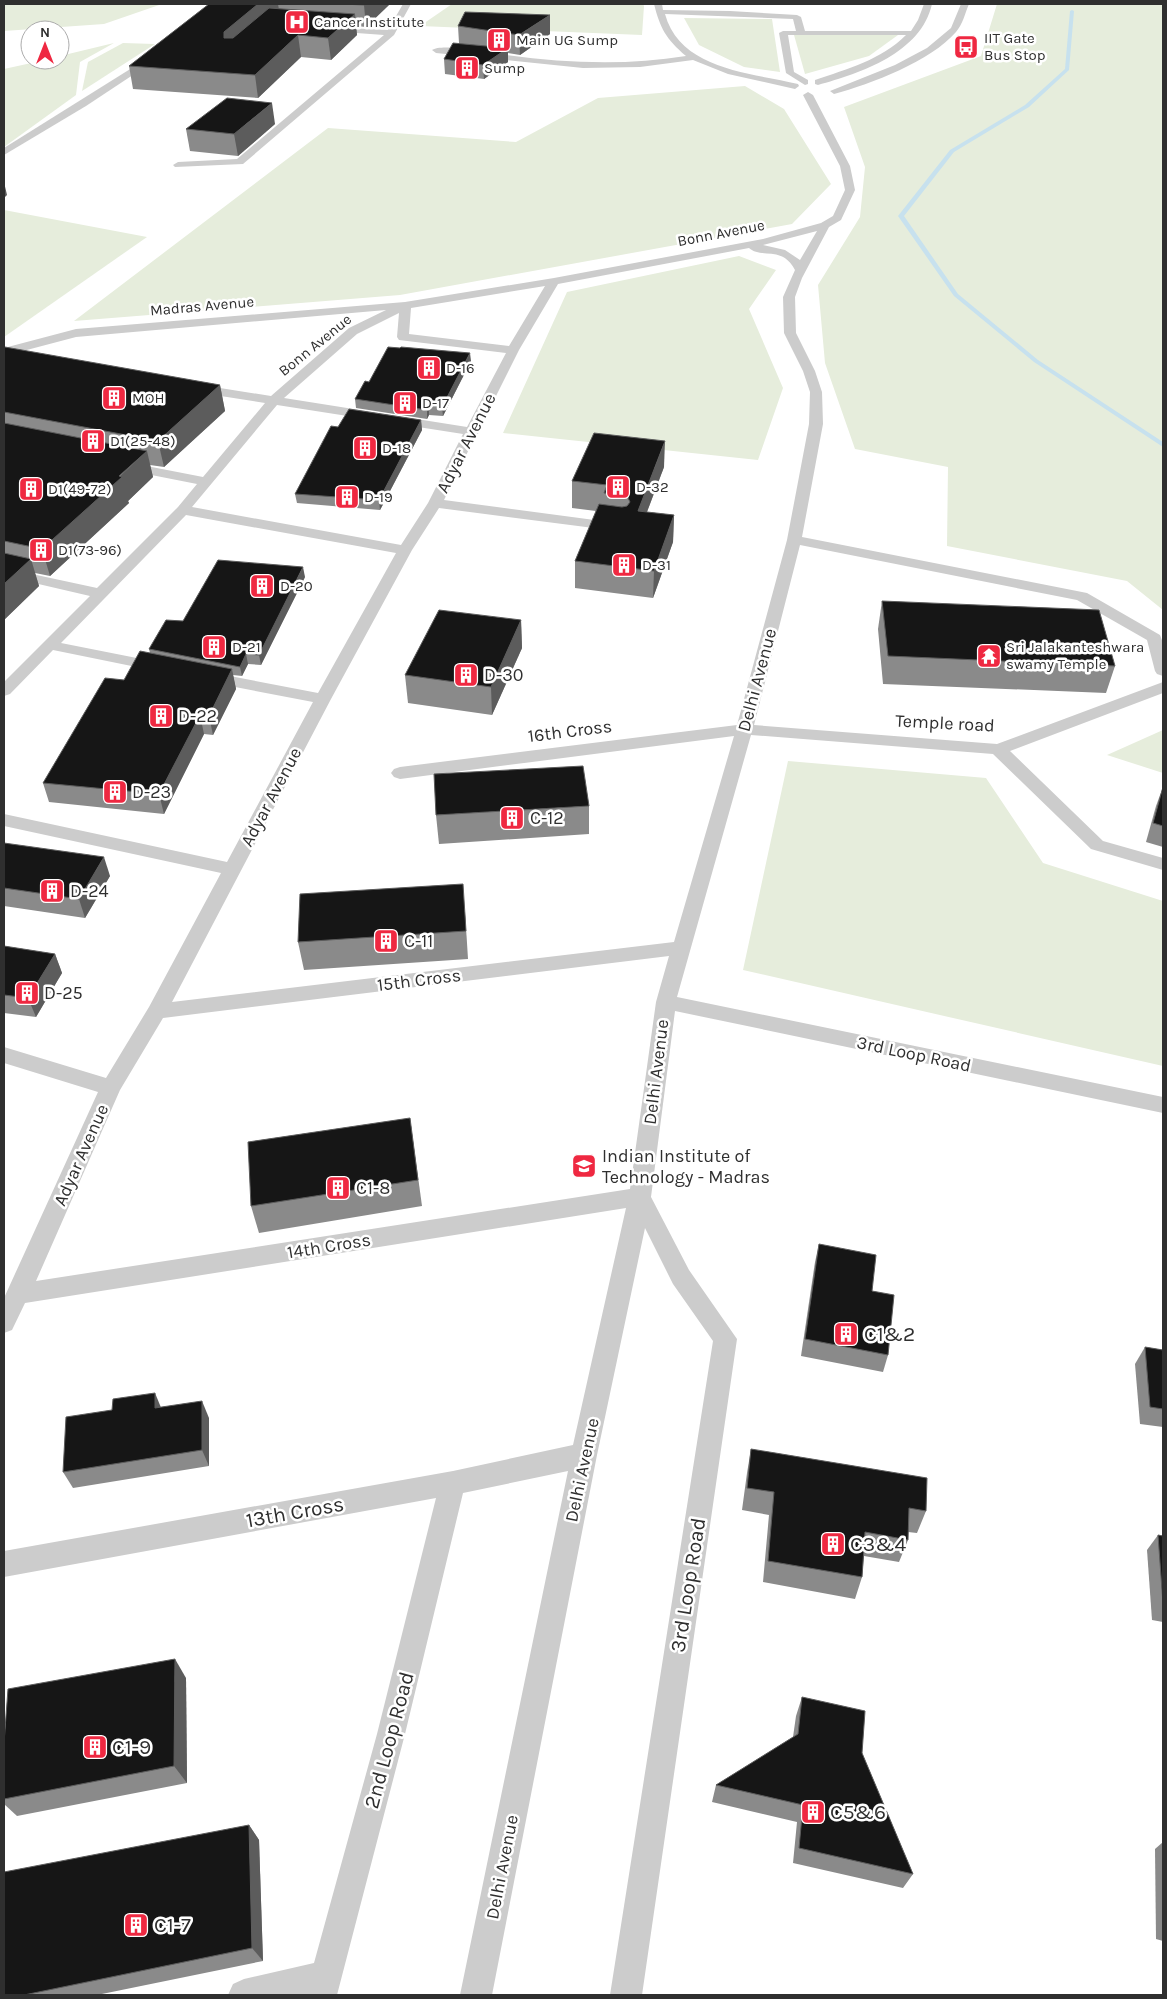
<svg xmlns="http://www.w3.org/2000/svg" width="1167" height="1999" font-family="Karla,sans-serif">
<rect width="100%" height="100%" fill="#fff"/>
<!-- green -->
<g fill="#e6eddc">
<path d="M4,4H162L104,24L4,31Z"/>
<path d="M452,4H643L644,6L642,35L420,26Z"/>
<path d="M997,4H1163V610L1127,581L947,546L948,467L855,449L825,363L818,285L860,217L865,167L844,107L981,56Z"/>
<path d="M684,18L772,19L780,72L744,67L699,45Z"/>
<path d="M794,35H898L869,56L805,74Z"/>
<path d="M114,43L80,62L76,95L4,147V69L45,60H60V56Z"/>
<path d="M123,43L155,44L82,91L88,62Z"/>
<path d="M745,86L784,109L831,184L792,224L400,295L74,321L328,128L516,142L598,98Z"/>
<path d="M4,210L147,237L4,337Z"/>
<path d="M739,256L776,270L749,309L783,388L758,460L503,433L567,292Z"/>
<path d="M1163,730V773L1107,755Z"/>
<path d="M788,761L986,778L1043,863L1163,901V1066L743,970Z"/>
</g>
<g fill="none" stroke-linecap="round" stroke-linejoin="round">
<!-- stream -->
<path fill="#c7e1ee" fill-rule="evenodd" d="M1072,10L1074,11L1069,70L1029,107L954,152L904,216L958,294L1038,360L1163,442V447L1034,362L954,296L898,216L950,150L1025,105L1065,69L1070,11Z"/>
<!-- lane -->
<g fill="#ccc" fill-rule="evenodd">
<path d="M403,4H411L394,35L243,164L175,167L173,165L178,162L237,159L384,35L329,31L325,29L326,27L388,30Z"/>
<path d="M654,4H662L663,10L730,11L797,15L801,17L805,31H911L918,20L924,4H932C921,53 861,73 818,85L815,84V80C847,69 881,60 906,35H788L794,72L808,80V84L805,85L786,73L779,33L783,31H796L793,19L665,14C680,70 752,73 798,84L799,86L795,89L728,74L693,60L640,67L583,68L436,53L432,50C441,43 486,52 499,54C562,63 624,66 686,56C666,39 660,28 654,4Z"/>
<path d="M961,4H969C965,13 963,24 956,32C931,61 871,84 834,94L830,91L895,65L927,48L951,28Z"/>
<path d="M151,56L154,57V61L86,106L4,155V148Z"/>
<path d="M808,92L813,95L850,166L855,190L841,220L829,227L802,278L795,297L796,333L815,371L822,392L823,424L802,537L1087,593L1160,635L1163,643V676L1157,674L1155,671L1147,640L1077,600L800,545L754,725L997,744L1163,682V693L1010,751L1103,841L1163,858V870L1091,849L993,754L751,735L677,997L1163,1097V1113L675,1011L651,1197L689,1270L737,1339L642,1995H610L713,1341L673,1284L645,1228L597,1455L492,1995H460L568,1471L463,1493L405,1734L337,1995H228L233,1984L244,1979L314,1963L377,1734L436,1498L4,1577V1551L453,1471L573,1445L626,1208L25,1303L12,1330L4,1333V1298L98,1092L4,1063V1047L106,1078L149,1007L221,873L4,826V814L227,862L313,702L209,682L203,680L201,677L203,674L209,672L318,693L396,553L186,515L61,643L167,664L169,667L167,670L161,672L53,650L10,694L4,696V682L90,596L4,576V568L97,588L178,507L197,484L121,469L119,466L121,463L126,462L203,477L265,403L195,392L191,391L189,388L191,385L195,384L271,396L349,328L386,310L76,337L4,356V348L76,329L405,302L554,278L763,239L821,223L833,216L845,190L840,166L803,95ZM817,231L800,260L785,250L763,245ZM749,248C761,259 782,245 795,270L783,297L784,333L803,371L810,392L809,424L787,540L737,725L400,767L394,769L391,773L394,777L400,779L734,736L674,942L172,1002L331,699L412,550L439,508L617,531L622,530L624,527L622,524L617,523L444,500L476,435L480,432L479,430L519,350L558,284ZM545,286L509,346L409,334L411,308ZM399,313L397,337L399,340L506,353L467,427L284,398L357,334ZM277,405L463,434L428,503L401,545L192,507ZM669,956L656,1002L630,1189L36,1281L120,1090L163,1018Z"/>
</g>
</g>
<!-- wall -->
<g fill="#8a8a8a">
<path d="M209,4H390L366,27L356,26L357,35L331,60L301,57L258,98L133,89L129,66Z"/>
<path d="M458,26L550,34L520,55L508,53V62L484,79L445,74L444,59L459,43Z"/>
<path d="M275,124L238,156L190,151L186,129Z"/>
<path d="M4,348L220,385L225,411L164,467L150,465L153,477L128,501L129,503L50,576L35,573L39,586L4,620Z"/>
<path d="M471,361L443,416L429,415L427,419L356,408L355,399L369,382Z"/>
<path d="M421,420L422,430L380,510L297,503L295,494L338,427Z"/>
<path d="M664,467L647,512L674,515L673,542L653,598L575,588V561L596,511L572,508V481Z"/>
<path d="M305,577L261,665L248,664L242,676L233,675L236,689L213,735L204,734L164,814L49,802L43,783L150,653L149,649L183,621Z"/>
<path d="M882,601L1115,666L1106,693L883,684L878,629Z"/>
<path d="M521,620L522,648L492,715L408,703L405,675Z"/>
<path d="M1163,787V847L1146,842L1156,806Z"/>
<path d="M589,806V834L439,844L436,815Z"/>
<path d="M4,843L110,876L85,918L4,906Z"/>
<path d="M465,912L468,959L304,970L298,942Z"/>
<path d="M4,946L55,954L62,973L36,1017L4,1013Z"/>
<path d="M410,1118L422,1206L259,1233L251,1206Z"/>
<path d="M819,1244L872,1291L888,1355L883,1372L801,1356L815,1262Z"/>
<path d="M1145,1347L1163,1350V1427L1140,1424L1135,1364Z"/>
<path d="M161,1407L209,1418V1466L73,1488L63,1472Z"/>
<path d="M751,1449L926,1511L917,1533L908,1532V1540L899,1562L864,1556L862,1577L855,1599L763,1582L769,1515L742,1510L747,1473Z"/>
<path d="M1158,1535L1163,1536V1622L1152,1620L1147,1550Z"/>
<path d="M186,1678L187,1783L17,1816L4,1804V1743Z"/>
<path d="M802,1697L862,1753L913,1874L903,1888L793,1863L797,1822L712,1802L716,1785L793,1737L796,1716Z"/>
<path d="M249,1825L259,1840L263,1961L97,1995H4Z"/>
<path d="M1163,1842V1941L1156,1939L1155,1849Z"/>
</g>
<!-- shaded-wall -->
<g fill="#5c5c5c">
<path d="M258,4H278L279,10L228,54L224,38V32Z"/>
<path d="M365,4H390L366,27L364,5Z"/>
<path d="M355,14L357,35L331,60L328,38Z"/>
<path d="M550,15V34L520,55L519,35Z"/>
<path d="M298,35L301,57L258,98L255,75Z"/>
<path d="M508,48V62L484,79L483,65Z"/>
<path d="M272,103L275,124L238,156L234,134Z"/>
<path d="M4,182L7,195L4,198Z"/>
<path d="M470,353L471,361L443,416L442,407Z"/>
<path d="M220,385L225,411L164,467L158,441Z"/>
<path d="M429,406V415L427,419V410Z"/>
<path d="M421,420L422,430L380,510L379,500Z"/>
<path d="M665,441L664,467L637,538L638,511Z"/>
<path d="M147,451L153,477L128,501L129,503L50,576L42,549Z"/>
<path d="M674,515L673,542L653,598L654,571Z"/>
<path d="M31,559L39,586L4,620V584Z"/>
<path d="M303,567L305,577L261,665L259,655Z"/>
<path d="M521,620L522,648L492,715L491,687Z"/>
<path d="M246,654L248,664L242,676L240,667Z"/>
<path d="M232,669L236,689L213,735L209,716Z"/>
<path d="M200,715L204,734L164,814L159,794Z"/>
<path d="M104,857L110,876L85,918L79,899Z"/>
<path d="M55,954L62,973L36,1017L28,998Z"/>
<path d="M155,1393L162,1410L155,1408Z"/>
<path d="M202,1401L209,1418V1466L202,1450Z"/>
<path d="M175,1659L186,1678L187,1783L174,1766Z"/>
<path d="M249,1825L259,1840L263,1961L252,1948Z"/>
</g>
<!-- building -->
<g fill="#161616" stroke="#5c5c5c">
<path d="M209,4H258L224,32V38H233L269,8L355,14L328,38L298,35L255,75L129,66Z"/>
<path d="M341,4H365L364,5Z"/>
<path d="M465,12L550,15L519,35L458,26Z"/>
<path d="M453,43L508,48L483,65L444,59Z"/>
<path d="M227,98L272,103L234,134L186,129Z"/>
<path d="M5,347L220,385L158,441L4,412V348Z"/>
<path d="M388,347L400,348L401,347L470,353L442,407L429,406L427,410L355,399L365,381L369,382Z"/>
<path d="M349,409L421,420L379,500L295,494L331,426L338,427Z"/>
<path d="M4,423L147,451L119,476L122,477L42,549L4,541Z"/>
<path d="M594,433L665,441L638,511L674,515L654,571L575,561L599,504L622,507L627,506L630,502L627,496L604,493L607,485L572,481Z"/>
<path d="M4,553L31,559L4,584Z"/>
<path d="M218,560L303,567L259,655L246,654L240,667L149,649L166,620L183,621Z"/>
<path d="M882,601L1099,610L1115,666L888,656Z"/>
<path d="M439,610L521,620L491,687L405,675Z"/>
<path d="M140,651L232,669L209,716L200,715L159,794L43,783L105,678L124,680Z"/>
<path d="M583,766L589,806L436,815L434,774Z"/>
<path d="M1163,787V826L1153,823Z"/>
<path d="M4,843L104,857L79,899L4,888Z"/>
<path d="M463,884L466,931L298,942L300,894Z"/>
<path d="M4,946L55,954L28,998L4,995Z"/>
<path d="M410,1118L418,1180L251,1206L248,1142Z"/>
<path d="M819,1244L876,1255L872,1291L894,1295L888,1355L805,1339Z"/>
<path d="M1145,1347L1163,1350V1409L1150,1407Z"/>
<path d="M155,1393V1408L202,1401V1450L63,1472L66,1417L112,1410L113,1399Z"/>
<path d="M751,1449L927,1478L926,1511L909,1508L908,1540L865,1532L862,1577L768,1561L774,1492L747,1488Z"/>
<path d="M1158,1535L1163,1536V1604Z"/>
<path d="M175,1659L174,1766L4,1799V1743L8,1689Z"/>
<path d="M802,1697L865,1711L862,1753L913,1874L799,1848L803,1805L716,1785L798,1734Z"/>
<path d="M249,1825L252,1948L24,1995H4V1872Z"/>
</g>
<!-- icons -->
<defs>
<symbol id="hospital-square" viewBox="-11 -11 22 22"><rect x="-9" y="-9" width="18" height="18" rx="4" fill="#ef2841" stroke="#fff"/><path d="M-5-5h3v3.5h4V-5h3V5h-3V1.5h-4V5h-3Z" fill="#fff"/></symbol>
<symbol id="building-square" viewBox="-11 -11 22 22"><rect x="-9" y="-9" width="18" height="18" rx="4" fill="#ef2841" stroke="#fff"/><path d="M-4-6H4V6H1V3H-1V6H-4ZM-2.5-4.3h1.7v1.8h-1.7ZM.8-4.3h1.7v1.8H.8ZM-2.5-1h1.7V.8h-1.7ZM.8-1h1.7V.8H.8Z" fill="#fff"/></symbol>
<symbol id="bus-square" viewBox="-11 -11 22 22"><rect x="-9" y="-9" width="18" height="18" rx="4" fill="#ef2841" stroke="#fff"/><path d="M-5-6H5V4H4V6H2V4H-2V6H-4V4H-5ZM-3.5-4V0h7V-4ZM-3.5 1.2v1.5H-2V1.2ZM2 1.2v1.5H3.5V1.2Z" fill="#fff"/></symbol>
<symbol id="temple-square" viewBox="-11 -11 22 22"><rect x="-9" y="-9" width="18" height="18" rx="4" fill="#ef2841" stroke="#fff"/><path d="M0-6L5-2H3V0L6.5 2.5H4V6H1.5V3h-3V6H-4V2.5H-6.5L-3 0V-2H-5Z" fill="#fff"/></symbol>
<symbol id="university-square" viewBox="-11 -11 22 22"><rect x="-9" y="-9" width="18" height="18" rx="4" fill="#ef2841" stroke="#fff"/><path d="M0-5L7-2L0 1L-7-2ZM-4 1L0 2.5L4 1V4Q0 6-4 4Z" fill="#fff"/></symbol>
</defs>
<g fill-rule="evenodd">
<use href="#hospital-square" x="283" y="8" width="28" height="28"/>
<use href="#building-square" x="485" y="26" width="28" height="28"/>
<use href="#bus-square" x="952" y="33" width="28" height="28"/>
<use href="#building-square" x="453" y="54" width="28" height="28"/>
<use href="#building-square" x="415" y="354" width="28" height="28"/>
<use href="#building-square" x="100" y="384" width="28" height="28"/>
<use href="#building-square" x="391" y="389" width="28" height="28"/>
<use href="#building-square" x="79" y="427" width="28" height="28"/>
<use href="#building-square" x="351" y="434" width="28" height="28"/>
<use href="#building-square" x="604" y="473" width="28" height="28"/>
<use href="#building-square" x="17" y="475" width="28" height="28"/>
<use href="#building-square" x="333" y="483" width="28" height="28"/>
<use href="#building-square" x="27" y="536" width="28" height="28"/>
<use href="#building-square" x="610" y="551" width="28" height="28"/>
<use href="#building-square" x="248" y="572" width="28" height="28"/>
<use href="#building-square" x="200" y="633" width="28" height="28"/>
<use href="#temple-square" x="975" y="642" width="28" height="28"/>
<use href="#building-square" x="452" y="661" width="28" height="28"/>
<use href="#building-square" x="147" y="702" width="28" height="28"/>
<use href="#building-square" x="101" y="778" width="28" height="28"/>
<use href="#building-square" x="498" y="804" width="28" height="28"/>
<use href="#building-square" x="38" y="877" width="28" height="28"/>
<use href="#building-square" x="372" y="927" width="28" height="28"/>
<use href="#building-square" x="13" y="979" width="28" height="28"/>
<use href="#university-square" x="570" y="1152" width="28" height="28"/>
<use href="#building-square" x="324" y="1174" width="28" height="28"/>
<use href="#building-square" x="832" y="1320" width="28" height="28"/>
<use href="#building-square" x="819" y="1530" width="28" height="28"/>
<use href="#building-square" x="81" y="1733" width="28" height="28"/>
<use href="#building-square" x="799" y="1798" width="28" height="28"/>
<use href="#building-square" x="122" y="1911" width="28" height="28"/>
</g>
<g text-anchor="middle" stroke-width="5" stroke-linejoin="round" paint-order="stroke">
<!-- far-poi labels -->
<g font-size="15" fill="#2f2f2f" stroke="#fff" text-anchor="start">
<text x="314" y="27">Cancer Institute</text>
<text x="984" y="43">IIT Gate<tspan x="984" dy="17">Bus Stop</tspan></text>
<text x="516" y="45">Main UG Sump</text>
<text x="484" y="73">Sump</text>
<text x="446" y="373">D-16</text>
<text x="132" y="403">MOH</text>
<text x="422" y="408">D-17</text>
<text x="110" y="446">D1(25-48)</text>
<text x="382" y="453">D-18</text>
<text x="636" y="492">D-32</text>
<text x="48" y="494">D1(49-72)</text>
<text x="364" y="502">D-19</text>
<text x="58" y="555">D1(73-96)</text>
<text x="642" y="570">D-31</text>
<text x="280" y="591">D-20</text>
<text x="232" y="652">D-21</text>
<text x="1006" y="652">Sri Jalakanteshwara<tspan x="1006" dy="17">swamy Temple</tspan></text>
</g>
<!-- far-street labels -->
<g font-size="15" fill="#2f2f2f" stroke="#fff">
<text transform="translate(721 233) rotate(-11)" y="5">Bonn Avenue</text>
<text transform="translate(202 306) rotate(-5)" y="5">Madras Avenue</text>
<text transform="translate(315 345) rotate(-39)" y="5">Bonn Avenue</text>
</g>
<!-- street labels -->
<g font-size="18" fill="#2f2f2f" stroke="#fff">
<text transform="translate(466 443) rotate(-63)" y="6">Adyar Avenue</text>
<text transform="translate(757 680) rotate(-75)" y="6">Delhi Avenue</text>
<text transform="translate(945 723) rotate(3)" y="6">Temple road</text>
<text transform="translate(570 731) rotate(-7)" y="6">16th Cross</text>
<text transform="translate(271 797) rotate(-62)" y="6">Adyar Avenue</text>
<text transform="translate(419 980) rotate(-7)" y="6">15th Cross</text>
<text transform="translate(914 1054) rotate(12)" y="6">3rd Loop Road</text>
<text transform="translate(656 1072) rotate(-83)" y="6">Delhi Avenue</text>
<text transform="translate(81 1155) rotate(-66)" y="6">Adyar Avenue</text>
<text transform="translate(329 1246) rotate(-9)" y="6">14th Cross</text>
<text transform="translate(582 1470) rotate(-78)" y="6">Delhi Avenue</text>
<text transform="translate(502 1867) rotate(-79)" y="6">Delhi Avenue</text>
</g>
<!-- poi labels -->
<g font-size="18" fill="#2f2f2f" stroke="#fff" text-anchor="start">
<text x="484" y="681">D-30</text>
<text x="178" y="722">D-22</text>
<text x="132" y="798">D-23</text>
<text x="530" y="824">C-12</text>
<text x="70" y="897">D-24</text>
<text x="404" y="947">C-11</text>
<text x="44" y="999">D-25</text>
<text x="602" y="1162">Indian Institute of<tspan x="602" dy="21">Technology - Madras</tspan></text>
<text x="356" y="1194">C1-8</text>
</g>
<!-- near-poi labels -->
<g font-size="21" fill="#2f2f2f" stroke="#fff" text-anchor="start">
<text x="864" y="1341">C1&amp;2</text>
<text x="850" y="1551">C3&amp;4</text>
<text x="112" y="1754">C1-9</text>
<text x="830" y="1819">C5&amp;6</text>
<text x="154" y="1932">C1-7</text>
</g>
<!-- near-street labels -->
<g font-size="21" fill="#2f2f2f" stroke="#fff">
<text transform="translate(295 1512) rotate(-10)" y="7">13th Cross</text>
<text transform="translate(688 1585) rotate(-81)" y="7">3rd Loop Road</text>
<text transform="translate(389 1740) rotate(-75)" y="7">2nd Loop Road</text>
</g>
</g>
<!-- border -->
<rect width="1167" height="1999" fill="none" stroke="#2f2f2f" stroke-width="10"/>
<!-- north arrow -->
<g transform="translate(45 45)"><circle r="24" fill="#ffffff" stroke="#acacac"/>
<path d="M0-4L9 19L0 12L-9 19Z" fill="#ef2841"/>
<text y="-8" font-size="14" font-weight="bold" text-anchor="middle" fill="#2f2f2f">N</text>
</g>
</svg>
